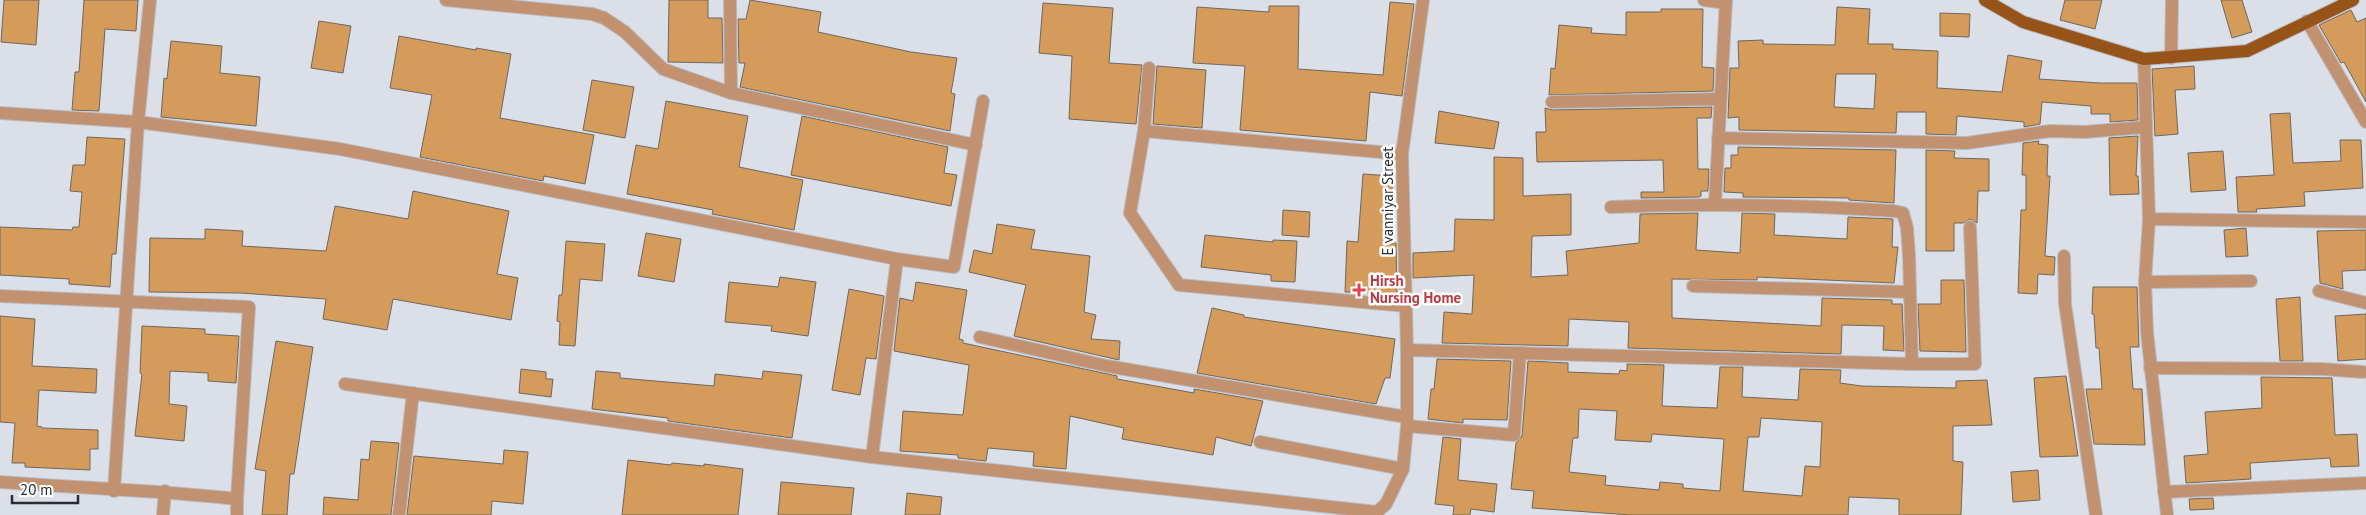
<svg xmlns="http://www.w3.org/2000/svg" width="2366" height="515" font-family="'PT Sans',sans-serif">
<rect width="100%" height="100%" fill="#dbe0e8"/>
<!-- building -->
<g fill="#d49b5b" stroke="#6e6761" fill-rule="evenodd">
<path d="M4,0H39L36,45L1,42Z"/>
<path d="M84,0H138L136,31L105,29L99,111L72,110L75,72H79Z"/>
<path d="M669,0H708V18H722L723,63L668,62Z"/>
<path d="M750,0L821,12L818,32L911,52L957,58L951,93L955,94L950,131L740,87L745,63H739L738,19H746Z"/>
<path d="M2065,0H2102L2095,29L2060,20Z"/>
<path d="M2221,0H2242L2252,32L2232,38Z"/>
<path d="M1390,2L1414,4L1402,96L1370,92L1366,141L1240,130L1245,66L1193,63L1197,7L1269,12V6H1299L1298,69L1383,75Z"/>
<path d="M1043,3L1113,8L1109,63L1142,65L1136,124L1069,119L1072,56L1039,53Z"/>
<path d="M1837,7L1870,9L1868,44H1893V49L1938,51L1937,88L2002,92L2008,55L2042,61L2039,79L2100,83H2137L2138,120L2110,122V114H2091V106L2042,102L2040,124L2024,127V122L1957,116L1956,135L1926,134V112H1897L1896,133L1739,130V117L1728,118L1730,68H1739L1738,41L1763,40V44L1835,45ZM1836,74H1876L1874,109L1834,107Z"/>
<path d="M1661,9H1703L1702,67L1714,68L1713,91L1549,95L1551,68L1555,69L1559,25L1592,28L1591,33L1626,35V12H1661Z"/>
<path d="M2351,10L2357,22L2366,18V102L2344,62L2341,63L2319,25Z"/>
<path d="M1940,13L1970,14L1969,37L1940,36Z"/>
<path d="M319,21L351,26L343,73L311,68Z"/>
<path d="M399,36L476,50V48L511,54L500,118L594,135L585,184L544,176L543,181L420,157L432,95L390,88Z"/>
<path d="M171,41L222,46L220,73L260,77L256,126L161,117L164,78L167,79Z"/>
<path d="M1157,66L1206,70L1202,128L1153,124Z"/>
<path d="M2194,66L2195,89L2175,90L2178,134L2155,136L2152,69Z"/>
<path d="M592,80L634,87L625,138L583,130Z"/>
<path d="M666,101L748,116L739,167L803,180L794,230L712,214L713,210L627,194L636,145L658,149Z"/>
<path d="M1712,107L1711,118H1697L1698,169H1709L1708,191H1701V196L1699,197L1641,198V192H1664L1663,160L1537,162L1536,132H1546L1545,108L1552,110Z"/>
<path d="M1439,111L1499,122L1494,149L1435,143Z"/>
<path d="M2290,113L2293,163L2341,161L2340,140H2361L2363,188L2304,192L2305,206L2256,209L2257,212H2238L2236,177L2274,175L2270,114Z"/>
<path d="M802,116L948,147L944,173L957,175L951,206L791,175Z"/>
<path d="M2138,136L2136,176H2138L2139,194L2110,195L2109,138Z"/>
<path d="M87,137L125,139L116,254H112L110,287L69,284V279L0,275V227L72,230L73,227H79L82,192L70,191L73,165H85Z"/>
<path d="M2039,141L2038,144L2048,145L2047,176H2050L2045,256L2055,257L2054,275L2038,274L2037,294L2018,293L2021,210H2026V175H2022L2023,143Z"/>
<path d="M1738,147L1896,150L1894,203L1849,200V198L1743,197V193L1724,192L1725,168H1731V155H1738Z"/>
<path d="M1926,150L1955,151L1954,158L1989,159V191H1978L1977,223L1970,219L1963,223H1954V251H1926Z"/>
<path d="M2223,151L2226,190L2191,192L2188,153Z"/>
<path d="M1494,157L1523,158V196L1571,194V235L1532,236L1531,277L1568,275L1566,251L1639,243L1640,214L1698,213L1696,250L1740,253L1742,213L1775,214L1774,235L1847,239L1848,217L1893,219L1892,247H1898L1894,283L1757,277V280L1672,279V318L1821,326L1822,298L1892,300V304H1902L1904,351L1883,350L1884,326L1842,325L1841,354L1628,348L1629,322L1569,319L1568,346L1442,343L1444,312L1472,314L1474,275L1413,278V253L1454,251L1455,219L1494,220Z"/>
<path d="M1363,174L1393,176L1388,243H1396L1397,294L1345,292L1347,241L1358,242Z"/>
<path d="M413,191L509,211L497,274L518,278L511,320L393,299L387,330L323,319L326,299L240,293L149,292L150,238L205,239V229L243,231L242,246L326,251L335,206L408,219Z"/>
<path d="M1283,210L1310,212L1309,237L1282,235Z"/>
<path d="M997,224L1035,230L1031,249L1090,256L1084,312L1096,315L1091,339L1120,341L1119,360L1014,336L1026,285L969,272L974,250L992,254Z"/>
<path d="M2246,228L2248,256L2226,257L2224,230Z"/>
<path d="M2366,230V270L2342,271L2343,289L2320,283L2317,231Z"/>
<path d="M646,233L681,239L674,282L638,276Z"/>
<path d="M1205,235L1273,242V240L1297,241L1295,282L1271,281V275L1201,267Z"/>
<path d="M566,241L605,244L602,281L580,279L575,346L559,345L560,322L557,321L559,295H562Z"/>
<path d="M780,277L816,282L808,336L771,331L772,326L725,322L729,282L778,287Z"/>
<path d="M1941,280H1964L1966,352L1920,351L1918,304H1941Z"/>
<path d="M916,282L967,290L959,339L963,340V343L1117,376V379L1194,393V389L1263,401L1251,446L1216,437L1213,455L1122,439L1124,428L1070,416L1066,469L1033,466L1034,452L988,448L986,461L958,458V455L900,451L903,411L963,415L969,365L894,351L900,298L913,301Z"/>
<path d="M2093,287H2137L2139,347H2130L2133,389H2142L2145,445L2094,444L2086,389H2102L2099,348H2096L2094,314H2092Z"/>
<path d="M849,289L884,296L876,359L866,358L860,395L832,390Z"/>
<path d="M2300,297L2303,361H2280L2276,299Z"/>
<path d="M1212,308L1244,315V317L1395,339L1390,378H1385L1376,404L1197,373Z"/>
<path d="M2366,314V359L2338,361L2335,316Z"/>
<path d="M0,316L35,319L32,366L97,369L96,393L39,390L37,426L42,427V428L98,430V449H90V470L25,467V463H12L15,423L0,422Z"/>
<path d="M142,326L205,329V334L239,336L236,383L208,381V373L170,371L169,404L187,406L184,441L135,436L142,374L140,373Z"/>
<path d="M276,341L313,347L294,474H290L287,515H262L266,471L255,469Z"/>
<path d="M1437,359L1511,361L1507,420L1463,419V423L1428,419L1431,389H1434Z"/>
<path d="M1528,361L1568,363V372L1619,374L1620,370L1627,371V364L1664,365L1662,406L1717,408L1720,367H1743L1742,397L1798,400L1800,369L1841,370L1840,383L1862,386L1956,388V381L1987,380L1992,425L1953,426V461L1963,462L1961,515H1899V499L1849,497L1848,515H1631L1532,508L1534,491L1511,489L1516,443L1522,436ZM1579,409L1617,411L1615,440L1651,442L1652,434L1724,439L1720,491L1683,488V484L1660,482L1659,490L1605,485L1606,476L1569,472L1573,438H1578ZM1761,418L1822,422L1820,467L1805,466L1802,496L1743,491L1748,437H1759Z"/>
<path d="M521,369L546,372V379H553L551,397L519,393Z"/>
<path d="M596,371L620,373V378L714,386L715,374L762,379L763,371L802,375L792,438L668,421V418L592,409Z"/>
<path d="M2066,376L2078,456L2040,457L2034,378Z"/>
<path d="M2261,377L2332,378L2335,435L2357,434L2359,466L2331,467L2330,458L2250,463L2251,479L2186,483L2184,456L2208,454L2205,412L2262,408Z"/>
<path d="M1443,437L1461,439L1458,480L1497,484L1494,512L1471,509L1470,515H1453L1454,506L1435,504Z"/>
<path d="M371,441L399,443L391,515H323L324,497L358,500L361,459L369,460Z"/>
<path d="M504,450L528,452L523,504L492,501L491,515H407L414,456L503,464Z"/>
<path d="M628,460L671,465L672,463L704,466V464L743,469L738,515H622Z"/>
<path d="M2038,470L2040,500L2013,502L2011,472Z"/>
<path d="M781,482L854,488L851,515H778Z"/>
<path d="M907,493L942,497L940,515H905Z"/>
<path d="M2213,498L2214,509L2190,510L2189,499Z"/>
</g>
<g fill="none" stroke-linecap="round" stroke-linejoin="round">
<defs>
<g id="minor">
<path d="M446,0L592,14L604,18L625,32L663,69L731,93L730,0"/>
<path d="M1704,0L1726,3"/>
<path d="M2307,21L2366,122"/>
<path d="M2171,58L2172,0"/>
<path d="M2144,59L2149,219L2145,282L2147,332L2167,515"/>
<path d="M1149,68L1144,131L1130,213L1179,285L1406,306"/>
<path d="M731,93L976,145"/>
<path d="M1552,102L1719,99"/>
<path d="M0,113L138,122L340,149L897,259L954,267L983,101"/>
<path d="M1144,131L1402,154"/>
<path d="M1718,138L1967,143L2050,131L2084,132L2146,127"/>
<path d="M1715,203L1726,0"/>
<path d="M1611,207C1706,203 1799,205 1894,211L1903,213L1907,228L1909,255L1912,364H1975L1970,227"/>
<path d="M2149,219L2366,222"/>
<path d="M2064,256L2065,304L2096,515"/>
<path d="M2145,282L2251,281"/>
<path d="M1693,286L1909,292"/>
<path d="M2319,291L2366,303"/>
<path d="M0,296L249,307L237,499"/>
<path d="M980,337L1107,366L1406,417"/>
<path d="M1407,350L1912,364"/>
<path d="M2150,368L2322,369L2363,372"/>
<path d="M345,384L872,457L1377,512"/>
<path d="M1407,426L1514,435L1520,353"/>
<path d="M1260,442L1403,469"/>
<path d="M872,457L897,259"/>
<path d="M0,482C79,488 158,490 237,499V515"/>
<path d="M114,491L138,122L150,0"/>
<path d="M2164,492L2366,483"/>
<path d="M163,515L165,491"/>
<path d="M399,515L413,393"/>
<path d="M1377,515V512L1386,504L1403,469L1407,426V350L1402,154L1423,0"/>
</g>
<path id="major" d="M1985,0L2023,22L2144,59L2247,51L2353,0"/>
</defs>
<!-- minor casing -->
<use href="#minor" stroke="#b8bcc3" stroke-width="14"/>
<!-- major casing -->
<use href="#major" stroke="#b8bcc3" stroke-width="14"/>
<!-- minor -->
<use href="#minor" stroke="#c29270" stroke-width="12"/>
<!-- major -->
<use href="#major" stroke="#975418" stroke-width="12"/>
</g>
<!-- markers -->
<path fill="#e0444e" stroke="#fff" stroke-width="2" d="M1356.5 282.5h5v5h5v5h-5v5h-5v-5h-5v-5h5z"/>
<g text-anchor="middle" stroke-width="5" stroke-linejoin="round" paint-order="stroke">
<!-- street labels -->
<g font-size="15" fill="#2b2c30" stroke="#fff">
<text transform="translate(1388 201) rotate(-90)" y="5">E vanniyar Street</text>
</g>
<!-- health labels -->
<g font-size="15" font-weight="bold" fill="#be3a42" stroke="#fff" text-anchor="start">
<text x="1370" y="286">Hirsh<tspan x="1370" dy="17">Nursing Home</tspan></text>
</g>
</g>
<!-- scale -->
<path d="M12 495v8h66v-8" fill="none" stroke="#2b2c30" stroke-width="2.5"/>
<text x="20" y="495" font-size="15" fill="#2b2c30" stroke="#ffffff" stroke-width="4" paint-order="stroke">20 m</text>
</svg>
